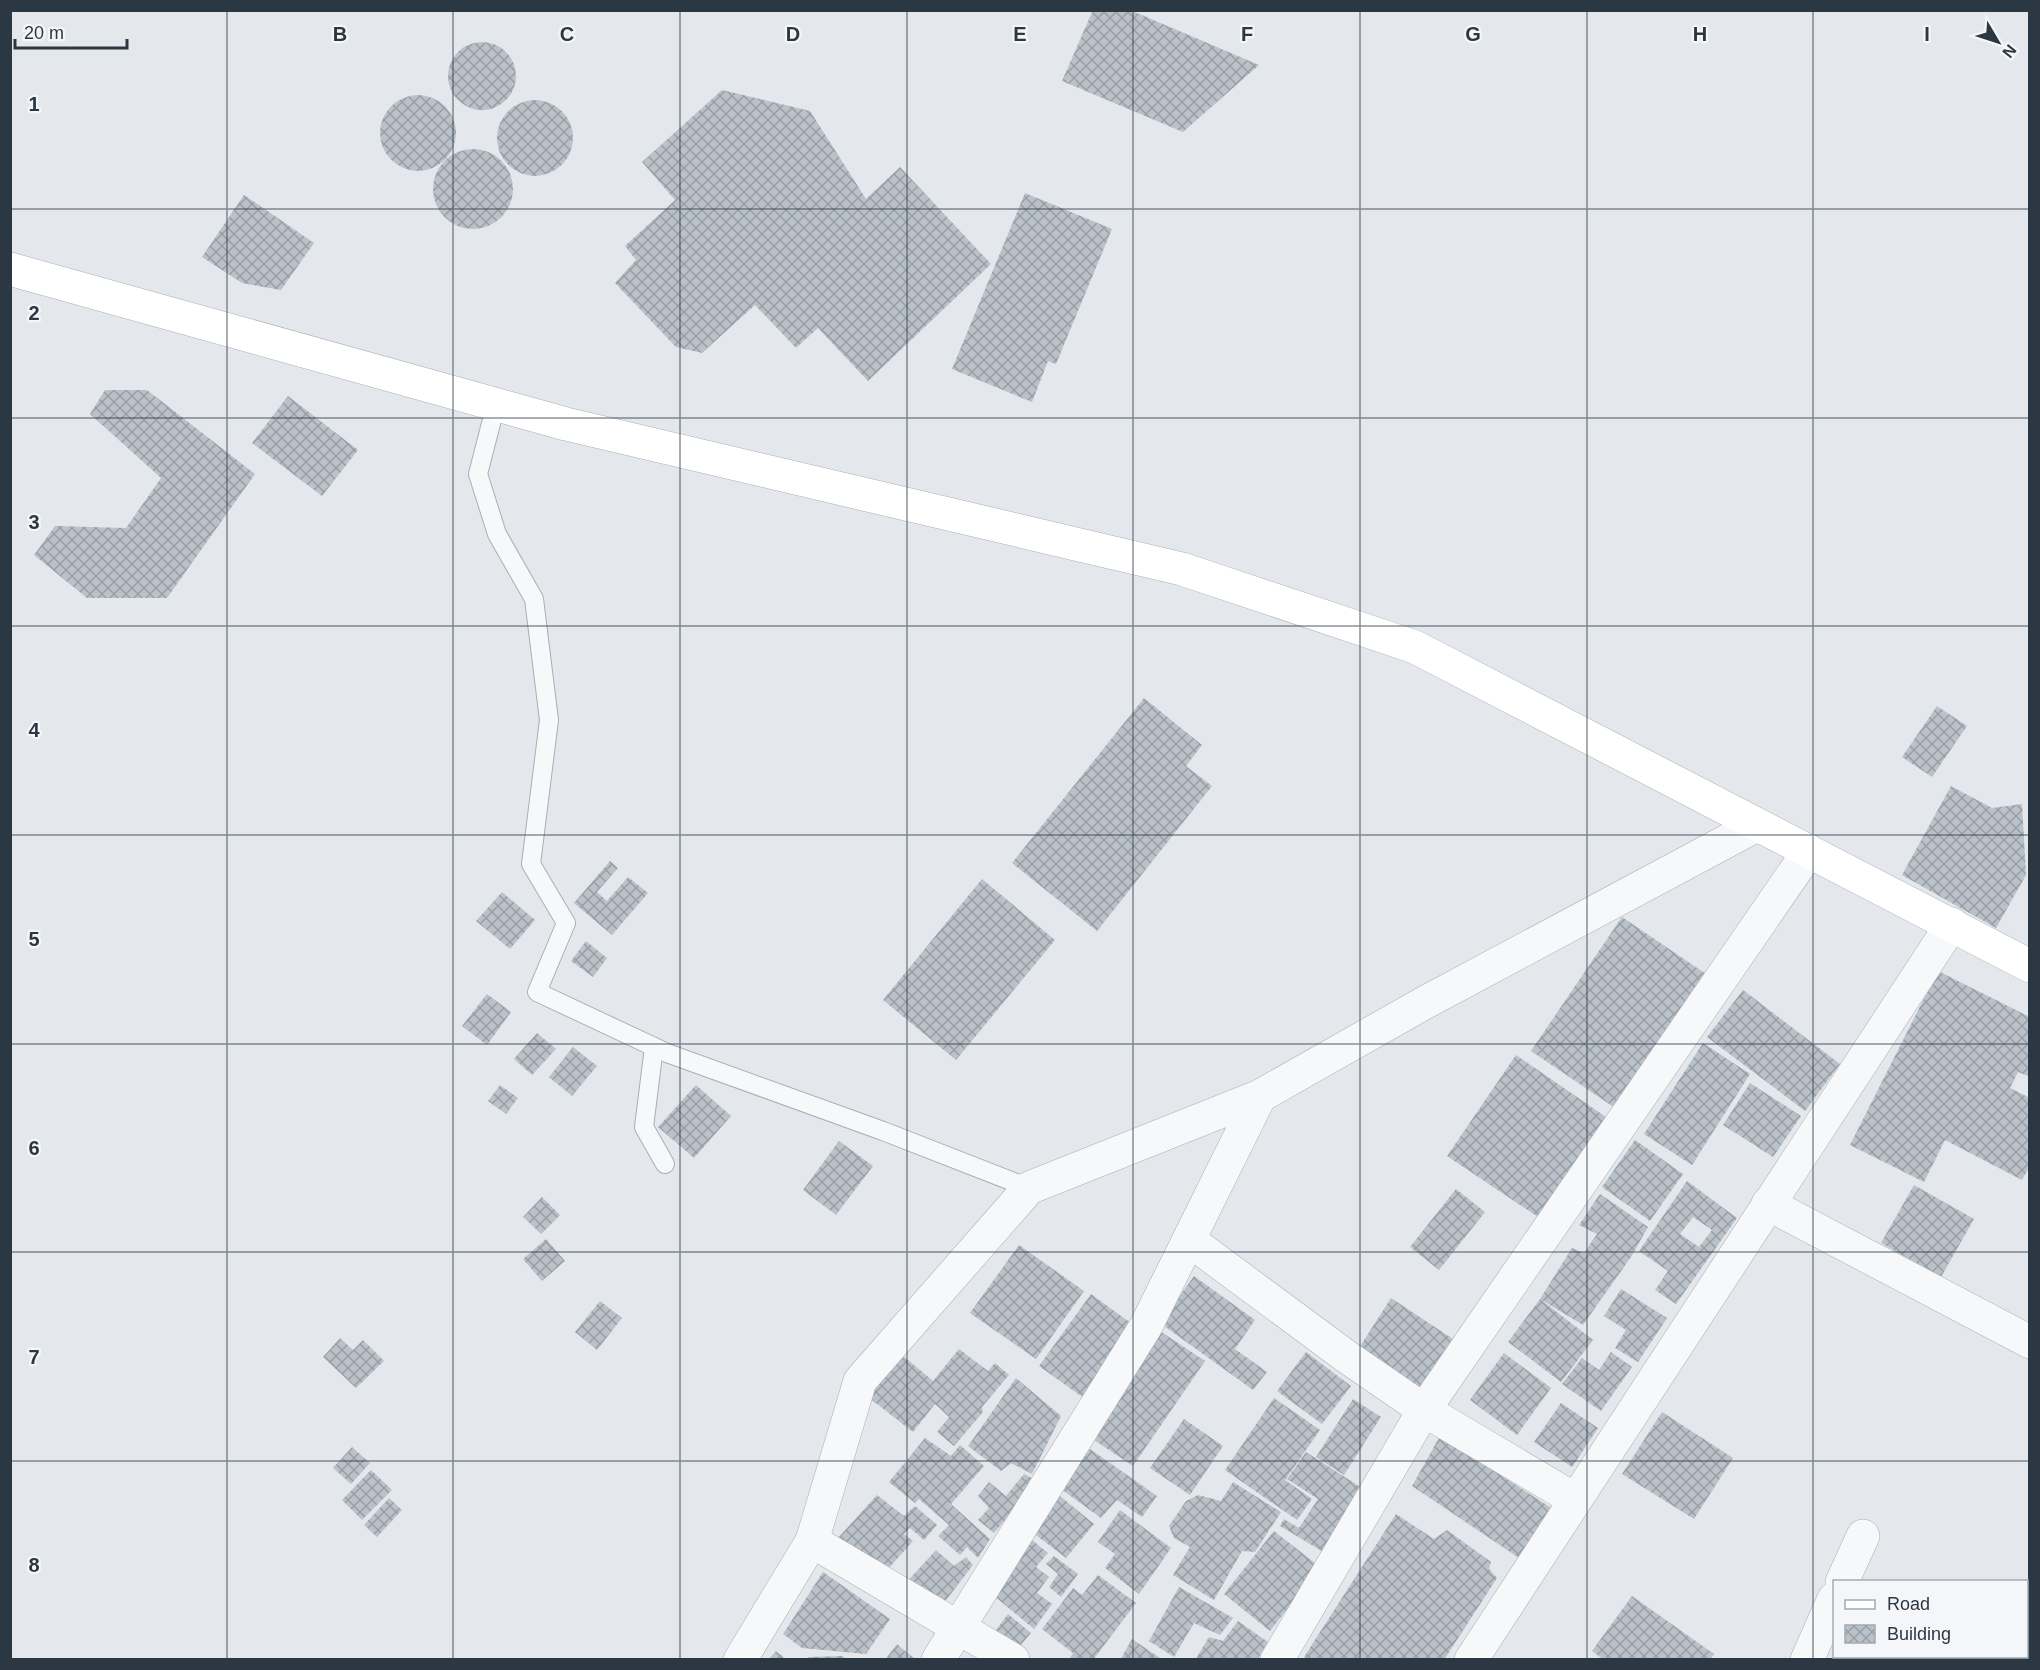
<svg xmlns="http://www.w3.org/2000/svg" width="2040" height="1670" font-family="Arial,sans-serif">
<defs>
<pattern id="building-cross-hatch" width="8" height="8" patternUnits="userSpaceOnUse" patternTransform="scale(1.5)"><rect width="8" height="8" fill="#bbc1c9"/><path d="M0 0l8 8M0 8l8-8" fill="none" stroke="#989ea5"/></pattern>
</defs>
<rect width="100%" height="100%" fill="#e4e8ec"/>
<!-- building -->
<g fill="url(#building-cross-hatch)" fill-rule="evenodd">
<path d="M1093,10H1130L1259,65L1183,132L1062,81Z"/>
<circle cx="482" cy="76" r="34"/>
<path d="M722,90L810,111L866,199L900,167L991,264L868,381L818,328L796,348L755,305L702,353L676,347L615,283L636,260L625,246L675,200L642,162Z"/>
<circle cx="418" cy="133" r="38"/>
<circle cx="535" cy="138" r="38"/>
<circle cx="473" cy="189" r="40"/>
<path d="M1025,193L1112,229L1056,364L1048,361L1032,402L952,369Z"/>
<path d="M244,195L314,243L281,290L242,283L202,257Z"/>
<path d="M105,390H147L255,474L167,598H87L34,555L55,526L126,528L161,478L90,414Z"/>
<path d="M288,396L358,450L322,496L252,443Z"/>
<path d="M1144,698L1202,745L1186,766L1212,786L1097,931L1012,863Z"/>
<path d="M1937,706L1967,726L1932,777L1902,757Z"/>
<path d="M1951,786L1992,808L2022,804L2026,875L1996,928L1902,875Z"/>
<path d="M610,861L618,868L597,892L607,901L628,877L648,893L612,935L574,903Z"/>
<path d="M982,879L1055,940L956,1060L883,1000Z"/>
<path d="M502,892L535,920L510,949L476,921Z"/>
<path d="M1622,917L1709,976L1618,1110L1531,1051Z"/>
<path d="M586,941L607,958L593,977L571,961Z"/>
<path d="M1938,971L2030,1017V1077L2018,1072L2010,1088L2030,1098V1166L2022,1180L1945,1140L1924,1182L1850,1145Z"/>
<path d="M1743,990L1840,1064L1805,1111L1707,1037Z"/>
<path d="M487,994L511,1012L487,1045L462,1026Z"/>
<path d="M537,1033L556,1049L532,1075L514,1059Z"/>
<path d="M1703,1043L1750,1074L1692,1165L1644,1134Z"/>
<path d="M573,1047L597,1066L572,1096L549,1077Z"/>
<path d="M1516,1055L1606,1117L1538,1217L1447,1156Z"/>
<path d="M1750,1083L1801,1116L1773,1157L1723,1125Z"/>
<path d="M500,1085L518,1098L506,1114L488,1101Z"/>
<path d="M696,1085L731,1116L694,1158L658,1127Z"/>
<path d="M1635,1140L1683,1174L1650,1221L1602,1187Z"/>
<path d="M839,1141L873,1166L836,1215L803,1190Z"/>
<path d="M1687,1181L1737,1218L1676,1304L1655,1290L1668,1271L1639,1251ZM1693,1217L1712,1230L1699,1247L1680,1234Z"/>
<path d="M1914,1185L1974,1219L1941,1277L1881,1243Z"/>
<path d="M1456,1189L1485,1212L1439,1270L1410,1247Z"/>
<path d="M1600,1194L1648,1227L1631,1257L1583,1325L1540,1299L1572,1248L1584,1253L1597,1234L1579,1225Z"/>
<path d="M542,1197L560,1215L541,1234L523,1217Z"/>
<path d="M546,1239L565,1261L542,1281L523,1259Z"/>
<path d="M1019,1245L1084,1291L1036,1359L970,1313Z"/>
<path d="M1194,1276L1255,1320L1235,1349L1267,1372L1253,1390L1160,1323Z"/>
<path d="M1621,1289L1667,1318L1638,1362L1615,1348L1626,1330L1604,1316Z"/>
<path d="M1091,1294L1139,1329L1088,1401L1039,1366Z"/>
<path d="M1391,1298L1453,1339L1421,1389L1359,1348Z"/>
<path d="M1540,1299L1593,1340L1561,1382L1508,1342Z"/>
<path d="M600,1301L622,1318L597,1350L575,1332Z"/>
<path d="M1157,1329L1205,1361L1133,1466L1085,1434Z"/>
<path d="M340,1338L353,1350L363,1340L384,1361L356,1388L323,1357Z"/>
<path d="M959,1349L988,1371L995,1363L1009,1375L982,1407L983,1412L954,1446L937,1432L949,1417L935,1404L913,1432L868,1397L902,1355L933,1381Z"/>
<path d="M1306,1352L1351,1386L1322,1424L1277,1391Z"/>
<path d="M1611,1352L1632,1367L1601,1411L1562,1384L1582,1358L1599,1370Z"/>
<path d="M1504,1353L1551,1388L1517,1435L1470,1400Z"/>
<path d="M1016,1378L1061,1416L1032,1474L1011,1463L1001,1471L968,1446Z"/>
<path d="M1274,1398L1320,1430L1285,1480L1312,1499L1297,1520L1225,1470Z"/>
<path d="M1353,1399L1381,1417L1344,1475L1316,1457Z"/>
<path d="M1561,1403L1598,1428L1572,1467L1534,1442Z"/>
<path d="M1662,1412L1733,1458L1694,1519L1622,1474Z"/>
<path d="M1184,1419L1223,1446L1190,1495L1150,1468Z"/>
<path d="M1440,1436L1556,1511L1519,1558L1412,1486Z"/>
<path d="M925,1438L951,1456L960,1445L984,1466L951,1504L990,1539L978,1558L967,1547L960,1555L938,1536L949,1525L919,1499L915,1503L889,1482Z"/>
<path d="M352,1447L370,1463L351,1484L333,1468Z"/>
<path d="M1090,1449L1157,1496L1142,1517L1117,1500L1101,1518L1061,1489Z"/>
<path d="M1306,1452L1365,1490L1325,1553L1280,1526L1284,1519L1299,1528L1318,1499L1287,1479Z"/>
<path d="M371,1470L392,1490L362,1520L342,1500Z"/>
<path d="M1024,1474L1038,1481L994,1533L978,1520L989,1508L978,1496L989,1482L1006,1496Z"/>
<path d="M1233,1482L1281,1512L1255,1552L1242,1551L1214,1600L1173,1575L1190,1547L1174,1538L1169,1526L1186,1501L1198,1495L1221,1501Z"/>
<path d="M1054,1491L1094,1524L1066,1558L1028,1529Z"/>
<path d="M877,1495L904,1516L915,1506L937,1525L924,1540L910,1528L904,1534L913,1541L887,1570L838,1538Z"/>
<path d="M389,1498L402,1510L377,1537L364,1525Z"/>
<path d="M1120,1510L1171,1548L1139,1594L1105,1568L1115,1554L1098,1542Z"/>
<path d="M1396,1514L1434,1539L1447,1530L1491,1562L1489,1569L1497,1578L1444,1660H1309L1304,1657Z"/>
<path d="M1021,1531L1048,1553L1036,1567L1049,1577L1037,1593L1052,1604L1034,1629L987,1590Z"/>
<path d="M1274,1531L1320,1567L1270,1631L1224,1594Z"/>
<path d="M936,1550L954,1566L966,1557L973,1565L940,1608L904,1585Z"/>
<path d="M1054,1556L1078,1574L1061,1597L1049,1587L1058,1574L1046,1564Z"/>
<path d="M823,1572L890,1619L866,1654L802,1648L783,1634Z"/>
<path d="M1098,1575L1136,1603L1093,1660H1069L1073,1653L1042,1629L1073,1588L1082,1595Z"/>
<path d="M1179,1587L1233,1618L1220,1635L1194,1623L1174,1657L1149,1641Z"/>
<path d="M1632,1596L1714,1654L1710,1660H1604L1592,1651Z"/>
<path d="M1008,1614L1031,1633L1014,1653L990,1638Z"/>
<path d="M1238,1621L1268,1642L1257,1660H1195L1209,1637L1223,1641Z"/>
<path d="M1132,1639L1163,1660H1120Z"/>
<path d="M897,1644L916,1660H885Z"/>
<path d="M776,1651L787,1660H768Z"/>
<path d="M842,1656L847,1660H808V1657Z"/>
</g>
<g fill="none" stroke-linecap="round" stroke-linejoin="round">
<defs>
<g id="lane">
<path d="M496,404L478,474L497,534L534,599L549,720L531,864L566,923L537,992L667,1053L883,1131L1029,1188"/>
<path d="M654,1047L644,1127L665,1164"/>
</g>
<g id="street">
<path d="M1768,1204L2030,1342"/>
<path d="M1189,1240L1347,1357L1424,1410L1574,1499"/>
<path d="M812,1541L1013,1660"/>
<path d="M1842,1582L1863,1536"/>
<path d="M740,1660L812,1541L860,1381L1029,1188L1260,1096L1426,1002L1757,825"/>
<path d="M938,1660L1146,1326L1260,1096"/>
<path d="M1277,1660L1424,1410L1809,851"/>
<path d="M1471,1660L1952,924"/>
<path d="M1807,1660L1834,1599"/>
</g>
<path id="secondary" d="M10,269L566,424L1182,569L1415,647L2030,966"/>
</defs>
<!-- lane casing -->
<use href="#lane" stroke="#a9afb6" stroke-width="20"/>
<!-- street casing -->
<use href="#street" stroke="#a9afb6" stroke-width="34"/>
<!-- secondary casing -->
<use href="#secondary" stroke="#a9afb6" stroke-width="34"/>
<!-- lane -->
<use href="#lane" stroke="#f7f8fa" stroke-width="18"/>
<!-- street -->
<use href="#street" stroke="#f7f8fa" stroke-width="33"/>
<!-- secondary -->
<use href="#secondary" stroke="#fff" stroke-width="33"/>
</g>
<!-- grid -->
<path fill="none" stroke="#2c3744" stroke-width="1.5" stroke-opacity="0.55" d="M227,10V1660M453,10V1660M680,10V1660M907,10V1660M1133,10V1660M1360,10V1660M1587,10V1660M1813,10V1660M10,209H2030M10,418H2030M10,626H2030M10,835H2030M10,1044H2030M10,1252H2030M10,1461H2030"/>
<g font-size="20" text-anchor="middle" font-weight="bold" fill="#2c3744" stroke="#f4f6f9" stroke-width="4.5" stroke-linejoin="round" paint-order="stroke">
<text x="340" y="41">B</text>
<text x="567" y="41">C</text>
<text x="793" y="41">D</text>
<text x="1020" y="41">E</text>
<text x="1247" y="41">F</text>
<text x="1473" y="41">G</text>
<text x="1700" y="41">H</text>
<text x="1927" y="41">I</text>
<text x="34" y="111">1</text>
<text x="34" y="320">2</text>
<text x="34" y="529">3</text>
<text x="34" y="737">4</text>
<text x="34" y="946">5</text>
<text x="34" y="1155">6</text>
<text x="34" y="1364">7</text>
<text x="34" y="1572">8</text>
</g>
<!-- border -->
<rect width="2040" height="1670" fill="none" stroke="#2c3744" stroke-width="24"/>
<!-- legend -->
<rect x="1833" y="1580" width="195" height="78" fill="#f4f6f9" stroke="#a4aab1" stroke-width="1.5"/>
<rect x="1845" y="1600" width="30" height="9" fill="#ffffff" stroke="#a4aab1" stroke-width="1.5"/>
<text x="1887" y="1610" font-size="18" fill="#2c3744">Road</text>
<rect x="1845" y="1625" width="30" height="18" fill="url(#building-cross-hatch)" stroke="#a4aab1" stroke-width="1.5"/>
<text x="1887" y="1640" font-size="18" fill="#2c3744">Building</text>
<!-- north arrow -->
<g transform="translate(1998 42) rotate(129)" stroke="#f4f6f9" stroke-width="4.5" paint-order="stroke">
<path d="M0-4.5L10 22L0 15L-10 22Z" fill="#2c3744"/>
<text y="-9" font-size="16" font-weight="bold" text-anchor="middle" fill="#2c3744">N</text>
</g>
<!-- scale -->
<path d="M15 39v9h112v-9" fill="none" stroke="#2c3744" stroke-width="3"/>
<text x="24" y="39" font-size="18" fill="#2c3744" stroke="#f4f6f9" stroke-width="4.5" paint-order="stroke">20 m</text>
</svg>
